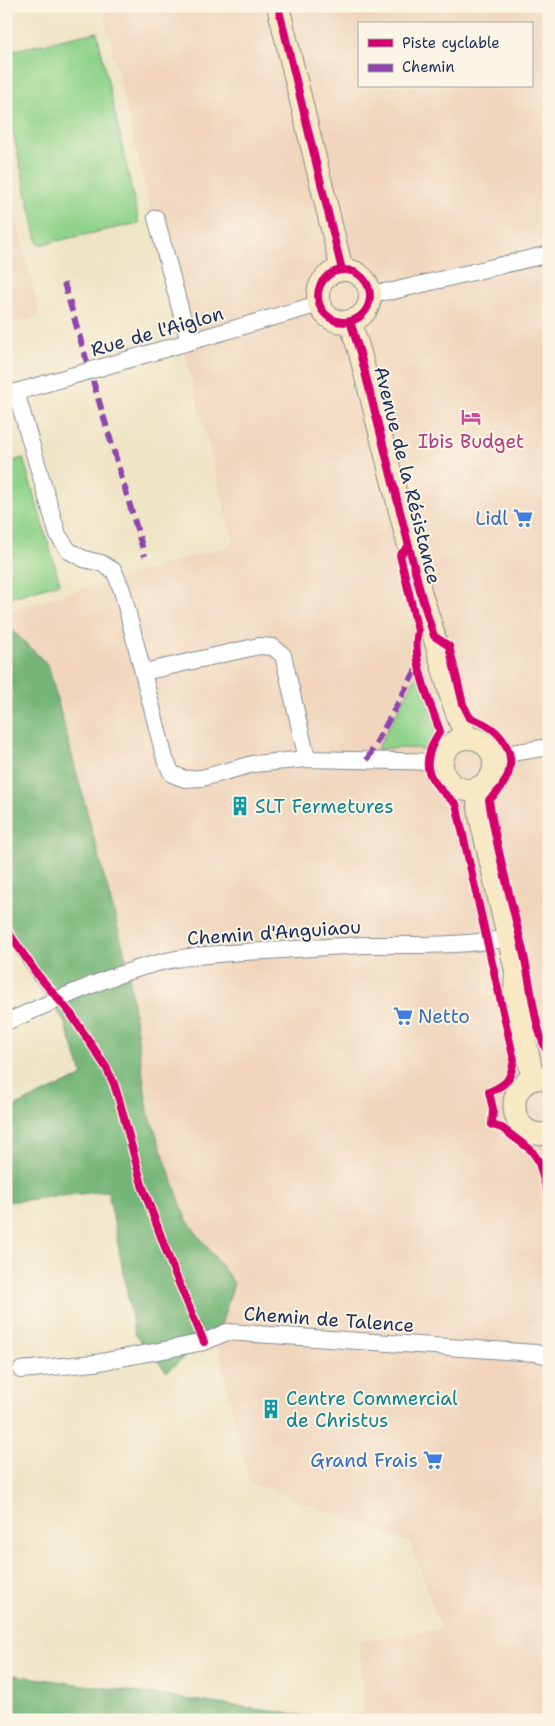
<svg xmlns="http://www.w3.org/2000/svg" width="555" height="1726" font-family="'Shantell Sans',sans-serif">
<rect width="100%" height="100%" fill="#fcf5e5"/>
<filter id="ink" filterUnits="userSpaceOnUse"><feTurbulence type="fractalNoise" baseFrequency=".02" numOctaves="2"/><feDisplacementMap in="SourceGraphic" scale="10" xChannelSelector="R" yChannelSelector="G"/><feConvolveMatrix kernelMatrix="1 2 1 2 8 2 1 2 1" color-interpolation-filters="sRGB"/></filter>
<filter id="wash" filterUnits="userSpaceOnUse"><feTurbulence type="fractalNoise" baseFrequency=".0096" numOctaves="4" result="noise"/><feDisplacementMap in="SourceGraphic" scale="20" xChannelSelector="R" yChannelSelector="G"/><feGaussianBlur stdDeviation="1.12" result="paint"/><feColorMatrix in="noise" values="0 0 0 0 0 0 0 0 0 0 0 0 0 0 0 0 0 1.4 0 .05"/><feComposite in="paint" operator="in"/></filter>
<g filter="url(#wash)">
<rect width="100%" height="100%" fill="#efe5c6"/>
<!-- built -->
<g fill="#f0d5bc" fill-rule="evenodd">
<path d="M102,6H549V1720H315L314,1717L364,1712L359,1641L441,1629L410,1542L248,1482L215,1331L148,1111L127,962L48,665L6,624V612L234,544L179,332ZM359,24H531V86H359Z"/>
<path d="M6,172L17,222L40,316L6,326Z"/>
</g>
<!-- green -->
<g fill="#90d38b" stroke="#568174">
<path d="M97,32L139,223L38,245L6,101V52Z"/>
<path d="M23,458L60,583L6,599V463Z"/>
<path d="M419,671L437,729L426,751L416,748L377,749Z"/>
</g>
<!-- forest -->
<g fill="#74b577" stroke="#48726a">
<path d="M6,624L48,665L127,962L148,1111L186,1219L234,1283L221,1325L167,1372L135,1335L108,1191L6,1202V1110L83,1076L64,1021L6,941Z"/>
<path d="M6,1674L314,1717L315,1720H6Z"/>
</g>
</g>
<g filter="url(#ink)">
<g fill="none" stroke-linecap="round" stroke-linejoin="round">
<defs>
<g id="minor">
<path d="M156,218L189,342"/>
<path d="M370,293L393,291L549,254"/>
<path d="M16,392L58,535L69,551L84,559L101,563L114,571L122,590L165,759L172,774L185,779L202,778L253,764L307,759L442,762"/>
<path d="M6,395L319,304"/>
<path d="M144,672L259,646L273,647L283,655L307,759"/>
<path d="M493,756L549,747"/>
<path d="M6,1022C61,999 117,970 176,959C211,953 246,952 282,950C310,948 339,946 368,945C411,945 454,946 497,940"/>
<path d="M21,1370L95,1363L169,1349L204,1342L227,1332L536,1353L549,1356"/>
</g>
<g id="secondary">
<path d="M278,6L342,270"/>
<circle cx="344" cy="296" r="26"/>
<path d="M350,321L360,353L422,598C439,644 446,693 467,738"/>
<circle cx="468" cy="764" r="26"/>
<path d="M479,787L478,802L481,820L516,971L515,991L533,1079"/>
<path d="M549,1079C500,1071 506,1144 549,1133"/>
</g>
</defs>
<!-- minor casing -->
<use href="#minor" stroke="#858a92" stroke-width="18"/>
<!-- secondary casing -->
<use href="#secondary" stroke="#858a92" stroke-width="24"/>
<!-- minor -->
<use href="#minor" stroke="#fff" stroke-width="16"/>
<!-- secondary -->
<use href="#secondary" stroke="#f8e8c3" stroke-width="22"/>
<!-- quiet -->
<g stroke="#8e44ad" stroke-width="6" stroke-dasharray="12 6" stroke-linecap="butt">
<path d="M64,283L87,362"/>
<path d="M93,381L145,556"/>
<path d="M367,760L418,666"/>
</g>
<defs>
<g id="cycleway">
<path d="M278,6L342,270"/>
<circle cx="344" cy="296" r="26"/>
<path d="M350,321L360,353L422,598L434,636L449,646L463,704L470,718C500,727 523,755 502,786C499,791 493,796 489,800C497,856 515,910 526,965C532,992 535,1032 549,1055"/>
<path d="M409,546L400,555L418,631C411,659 430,703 440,731C417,767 428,779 456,804L514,1060C510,1080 508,1084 489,1092L493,1109L492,1125L502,1128L531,1150L538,1160L549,1198"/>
<path d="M6,929L37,974L71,1014L106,1067L114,1084L120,1103L142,1185L173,1269L204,1342"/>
</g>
</defs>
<!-- cycleway casing -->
<use href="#cycleway" stroke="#fcf5e5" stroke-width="11"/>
<!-- cycleway -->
<use href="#cycleway" stroke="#d6006c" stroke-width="8"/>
</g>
</g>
<!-- icons -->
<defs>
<symbol id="hotel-bare" viewBox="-9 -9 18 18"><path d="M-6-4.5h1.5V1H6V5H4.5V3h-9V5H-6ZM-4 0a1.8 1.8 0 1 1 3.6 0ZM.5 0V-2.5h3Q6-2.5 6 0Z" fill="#d1479c" stroke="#fcf5e5" stroke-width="2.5" paint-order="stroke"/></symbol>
<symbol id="supermarket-bare" viewBox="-9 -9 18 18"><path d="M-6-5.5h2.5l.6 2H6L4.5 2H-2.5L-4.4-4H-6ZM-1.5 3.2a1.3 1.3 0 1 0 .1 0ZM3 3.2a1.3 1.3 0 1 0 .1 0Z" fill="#3f7fe0" stroke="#fcf5e5" stroke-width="2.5" paint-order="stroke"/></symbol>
<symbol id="building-bare" viewBox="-9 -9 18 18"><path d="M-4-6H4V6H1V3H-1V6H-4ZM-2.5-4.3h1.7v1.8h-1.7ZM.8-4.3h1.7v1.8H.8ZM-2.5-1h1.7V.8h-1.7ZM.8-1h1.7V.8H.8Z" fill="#0f9aa8" stroke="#fcf5e5" stroke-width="2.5" paint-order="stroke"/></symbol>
</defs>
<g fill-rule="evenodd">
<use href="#hotel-bare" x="457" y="403" width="28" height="28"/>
<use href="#supermarket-bare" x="509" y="504" width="28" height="28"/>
<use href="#building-bare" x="226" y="792" width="28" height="28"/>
<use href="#supermarket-bare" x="389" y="1002" width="28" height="28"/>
<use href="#building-bare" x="257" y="1395" width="28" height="28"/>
<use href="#supermarket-bare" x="419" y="1446" width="28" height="28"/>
</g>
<g text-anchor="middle" stroke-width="4" stroke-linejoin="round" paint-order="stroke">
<!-- street labels -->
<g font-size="19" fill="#1b2f5e" stroke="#fcf5e5">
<text transform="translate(157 331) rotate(-16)" y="7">Rue de l'Aiglon</text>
<text transform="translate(408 475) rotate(76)" y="7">Avenue de la Résistance</text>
<text transform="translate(274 932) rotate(-4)" y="7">Chemin d'Anguiaou</text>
<text transform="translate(329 1319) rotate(4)" y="7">Chemin de Talence</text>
</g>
<!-- hotel labels -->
<g font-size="19" fill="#b23c85" stroke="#fcf5e5">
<text x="471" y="448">Ibis Budget</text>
</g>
<!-- shop labels -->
<g font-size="19" fill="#366cbe" stroke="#fcf5e5" text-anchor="end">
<text x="508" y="525">Lidl</text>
<text x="418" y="1023" text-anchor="start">Netto</text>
<text x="418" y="1467">Grand Frais</text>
</g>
<!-- culture labels -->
<g font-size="19" fill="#0d838f" stroke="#fcf5e5" text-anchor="start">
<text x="255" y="813">SLT Fermetures</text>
<text x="286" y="1405">Centre Commercial<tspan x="286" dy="22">de Christus</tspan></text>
</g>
</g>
<!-- margin -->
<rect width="555" height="1726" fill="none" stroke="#fcf5e5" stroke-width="25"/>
<!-- legend -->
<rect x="358" y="22" width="175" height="65" fill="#fcf5e5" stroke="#a2a6af"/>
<rect x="368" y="39" width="25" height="8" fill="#d6006c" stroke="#a2a6af"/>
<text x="402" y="48" font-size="15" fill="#1b2f5e">Piste cyclable</text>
<rect x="368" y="64" width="25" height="8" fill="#8e44ad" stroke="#a2a6af"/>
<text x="402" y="72" font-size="15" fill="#1b2f5e">Chemin</text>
</svg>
